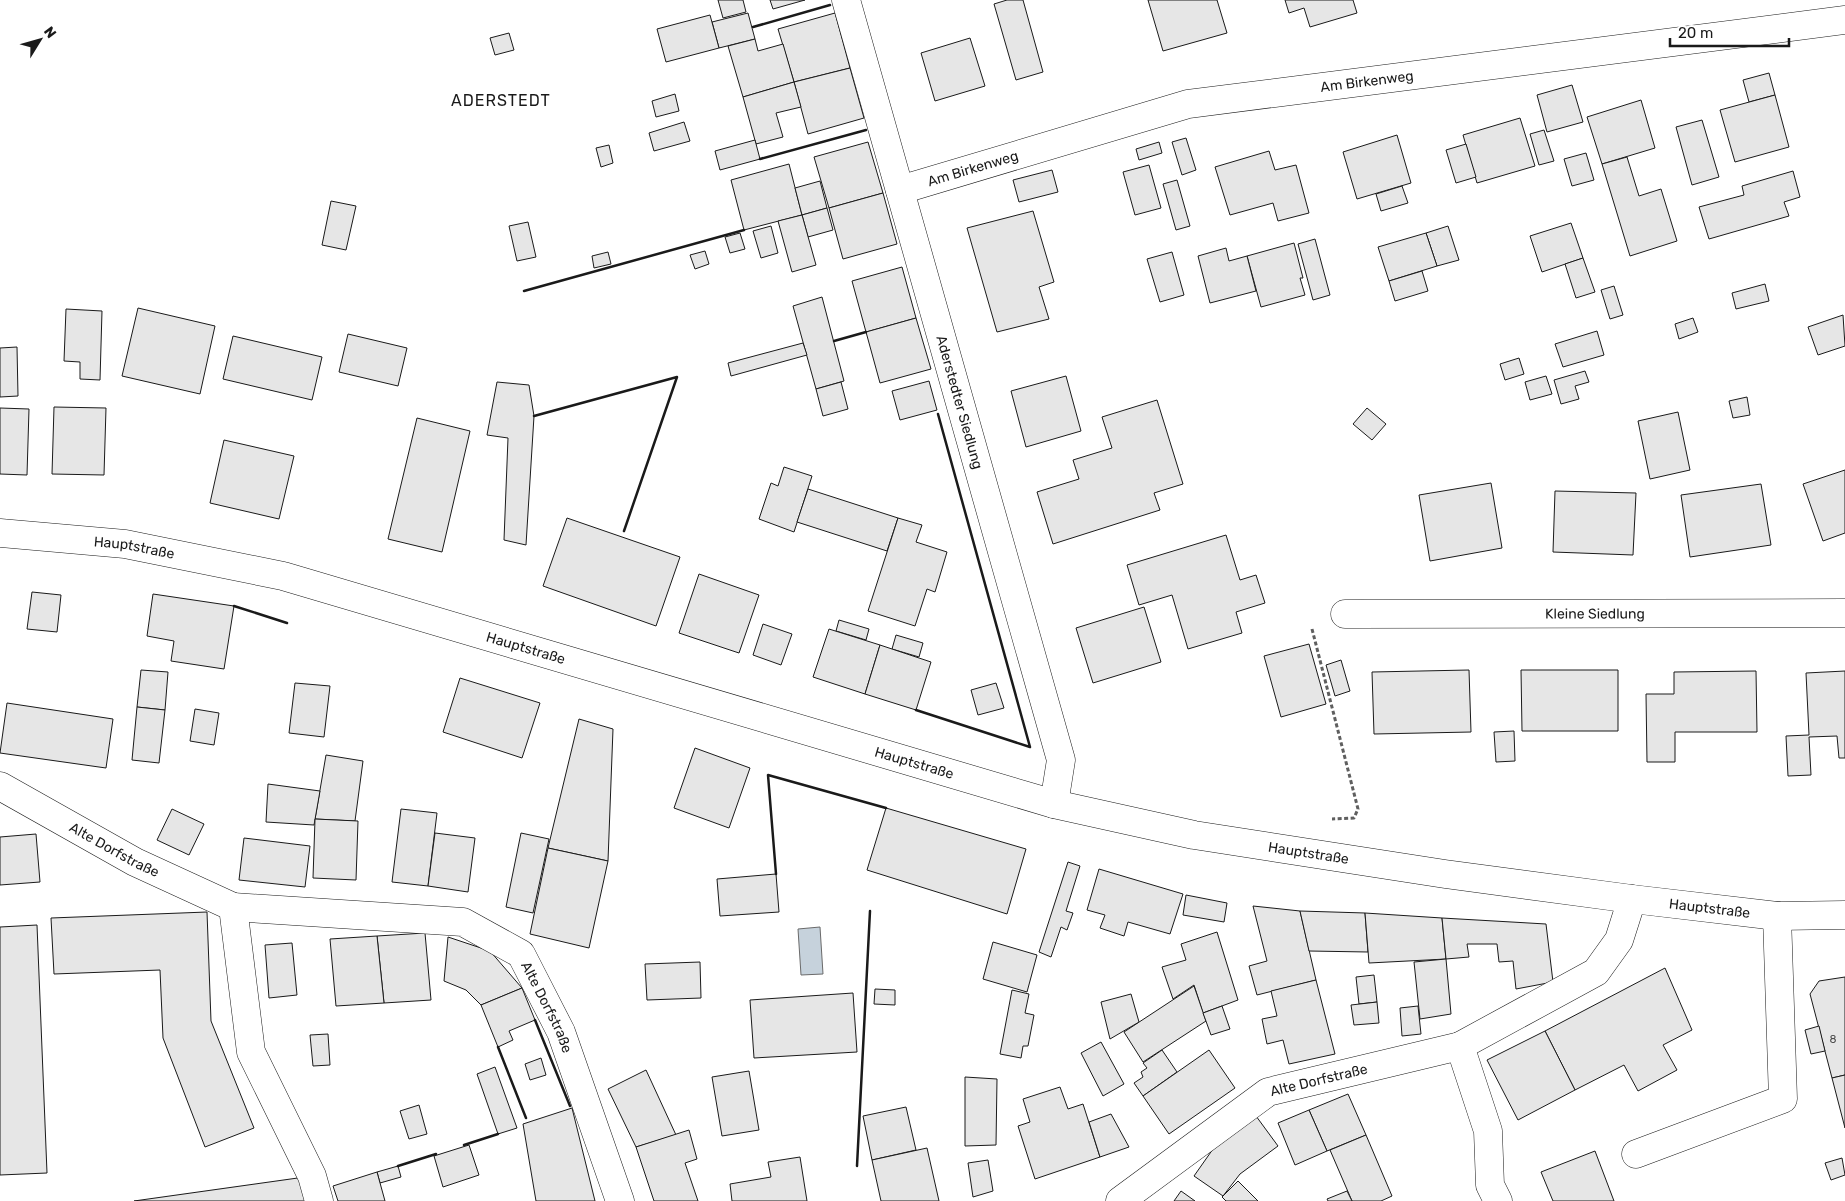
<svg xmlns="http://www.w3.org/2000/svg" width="1845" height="1201" font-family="Rubik,sans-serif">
<rect width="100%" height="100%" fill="#fff"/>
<!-- water -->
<path fill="#c6d2dc" stroke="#6a6a6a" d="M820,927L823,974L801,975L798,929Z"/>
<!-- building -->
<g fill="#e6e6e6" stroke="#1a1a1a">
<path d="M718,0H743L746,12L723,18Z"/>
<path d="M770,0H805L773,9Z"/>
<path d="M1007,0H1023L1043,72L1016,80L994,4Z"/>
<path d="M1148,0H1217L1227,33L1163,51Z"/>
<path d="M1285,0H1353L1357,13L1310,27L1304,8L1289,13Z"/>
<path d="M748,13L755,39L719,48L712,22Z"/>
<path d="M835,13L850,68L794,82L778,29Z"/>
<path d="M710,15L719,48L666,62L657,29Z"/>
<path d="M509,33L514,50L495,55L490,38Z"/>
<path d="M970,38L985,86L935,101L921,53Z"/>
<path d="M755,39L758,51L783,44L794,82L743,97L728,46Z"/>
<path d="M850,68L864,118L808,134L794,82Z"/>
<path d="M1769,73L1775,95L1749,102L1743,80Z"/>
<path d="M794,82L801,107L776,113L783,137L756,144L743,97Z"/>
<path d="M1572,85L1583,122L1547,132L1537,95Z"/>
<path d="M675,94L679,111L656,117L652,101Z"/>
<path d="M1775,95L1789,147L1735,162L1720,110Z"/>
<path d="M1641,100L1655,148L1602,164L1587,117Z"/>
<path d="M1520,118L1535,166L1477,183L1463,135Z"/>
<path d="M1702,120L1719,177L1692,185L1676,127Z"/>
<path d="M684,122L690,141L654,151L649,133Z"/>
<path d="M1544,130L1554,161L1539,165L1530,134Z"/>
<path d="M1397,135L1411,183L1357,199L1343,152Z"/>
<path d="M1186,138L1196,170L1182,175L1172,142Z"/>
<path d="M755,140L760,159L720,170L715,151Z"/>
<path d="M868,142L883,193L829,208L814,157Z"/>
<path d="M1159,142L1162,153L1139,160L1136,149Z"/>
<path d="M1466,144L1476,177L1456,183L1446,150Z"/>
<path d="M609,145L613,163L601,167L596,148Z"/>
<path d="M1269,151L1275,170L1296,165L1309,213L1278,221L1273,203L1230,215L1215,167Z"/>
<path d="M1586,153L1594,180L1572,186L1564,159Z"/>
<path d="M1627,157L1639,196L1661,189L1677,241L1630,256L1602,164Z"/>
<path d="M789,164L802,215L744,230L731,180Z"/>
<path d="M1149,165L1161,208L1135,215L1123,172Z"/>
<path d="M1052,170L1058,192L1019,202L1013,180Z"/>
<path d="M1793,171L1800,197L1784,202L1789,216L1709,239L1699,207L1744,195L1742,186Z"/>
<path d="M1177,180L1190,226L1176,230L1163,184Z"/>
<path d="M820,181L827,208L802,215L795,188Z"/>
<path d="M1402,186L1408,203L1381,211L1376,194Z"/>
<path d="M883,193L897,244L843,259L829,208Z"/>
<path d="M331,201L356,206L346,250L322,245Z"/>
<path d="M827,208L833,230L808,237L802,215Z"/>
<path d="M1033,211L1054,282L1039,287L1049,319L997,332L967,228Z"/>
<path d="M802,215L816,265L792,272L778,221Z"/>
<path d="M528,222L536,257L517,261L509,226Z"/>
<path d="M1571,223L1583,258L1542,272L1530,236Z"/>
<path d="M771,226L778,253L761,258L753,231Z"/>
<path d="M1448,226L1459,260L1437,266L1426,233Z"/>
<path d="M740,233L745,249L730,253L725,237Z"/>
<path d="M1426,233L1437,266L1389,281L1378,247Z"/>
<path d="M1315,239L1330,295L1313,300L1298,244Z"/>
<path d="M1294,243L1303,278H1300L1305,295L1261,307L1247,256Z"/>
<path d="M1226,248L1229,261L1247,256L1256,291L1210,303L1198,256Z"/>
<path d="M705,251L709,264L695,269L690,255Z"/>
<path d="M608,252L611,264L594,268L592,256Z"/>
<path d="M1172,252L1184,295L1160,302L1147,259Z"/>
<path d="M1583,258L1595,292L1576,298L1565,264Z"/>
<path d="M902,267L916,318L866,332L852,281Z"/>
<path d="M1422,271L1428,291L1395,301L1389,281Z"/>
<path d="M1765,284L1769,301L1736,309L1732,293Z"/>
<path d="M1614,286L1623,315L1610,319L1601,290Z"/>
<path d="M822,297L844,381L816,389L793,306Z"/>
<path d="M138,308L215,326L200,394L122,376Z"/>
<path d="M66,309L102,311L100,380L80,379V362L64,361Z"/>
<path d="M1843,315L1845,346L1818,355L1808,327Z"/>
<path d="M916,318L931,369L880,383L866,332Z"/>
<path d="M1693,318L1698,332L1679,339L1675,324Z"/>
<path d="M1597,331L1604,355L1563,367L1555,344Z"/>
<path d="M348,334L407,348L398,386L339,372Z"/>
<path d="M233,336L322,357L312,400L223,379Z"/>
<path d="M803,343L807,355L731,376L728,363Z"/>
<path d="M17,347L18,396L0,397V348Z"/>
<path d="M1519,358L1524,374L1505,380L1500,364Z"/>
<path d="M1585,371L1589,382L1575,386L1579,399L1561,404L1554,380Z"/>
<path d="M1066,376L1081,431L1026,447L1011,391Z"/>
<path d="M1546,376L1552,394L1530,400L1525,382Z"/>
<path d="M929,381L937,410L900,420L892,391Z"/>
<path d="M497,382L529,385L534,416L526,545L504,540L508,438L487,435Z"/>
<path d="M841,382L848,409L823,416L816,389Z"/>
<path d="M1747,397L1750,415L1733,418L1729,401Z"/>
<path d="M1157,400L1183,484L1154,493L1160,510L1053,544L1037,492L1079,479L1073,460L1112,448L1102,417Z"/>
<path d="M54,407L106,408L104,475L52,474Z"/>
<path d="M0,408L29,409L27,475L0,474Z"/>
<path d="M1367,408L1386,424L1372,440L1353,424Z"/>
<path d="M1678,412L1690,470L1650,479L1638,421Z"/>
<path d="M417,418L470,431L442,552L388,539Z"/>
<path d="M224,440L294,456L279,519L210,503Z"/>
<path d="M784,467L812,476L794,532L759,519L771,483L778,486Z"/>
<path d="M1845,470V533L1823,541L1803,484Z"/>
<path d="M1491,483L1502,548L1430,561L1419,495Z"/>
<path d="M1761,484L1771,545L1690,557L1681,495Z"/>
<path d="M808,489L898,518L887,551L797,522Z"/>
<path d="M1555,491L1636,493L1633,555L1553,552Z"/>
<path d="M567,518L680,557L656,626L543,586Z"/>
<path d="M898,518L922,525L916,542L947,552L935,592L927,589L915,626L868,611Z"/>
<path d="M1226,535L1240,580L1256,575L1265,603L1236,612L1242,633L1188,649L1172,595L1139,605L1127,565Z"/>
<path d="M699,574L759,595L739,653L679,633Z"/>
<path d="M32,592L61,595L57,632L27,629Z"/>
<path d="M153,594L234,606L224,669L171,661L174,641L147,636Z"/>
<path d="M1144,607L1161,662L1093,683L1076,628Z"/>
<path d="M839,620L869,629L866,640L836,631Z"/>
<path d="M763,624L792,634L781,665L753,655Z"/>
<path d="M829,629L880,645L865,694L813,677Z"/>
<path d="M896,635L923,643L919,657L892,649Z"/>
<path d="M1309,644L1326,704L1281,717L1264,656Z"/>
<path d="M880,645L931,662L916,710L865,694Z"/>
<path d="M1341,660L1350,691L1335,696L1326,665Z"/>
<path d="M141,670L168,672L165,710L137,707Z"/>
<path d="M1469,670L1471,732L1374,734L1372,672Z"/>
<path d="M1521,670H1618V731H1522Z"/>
<path d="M1756,671L1757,732H1675V762H1647L1646,694H1674V672Z"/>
<path d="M1845,671V758H1839L1837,736L1809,737L1811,775L1788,776L1786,736L1809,735L1806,673Z"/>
<path d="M460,678L540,703L522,758L443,732Z"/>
<path d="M295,683L330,686L324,737L289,733Z"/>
<path d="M996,683L1004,708L978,715L971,690Z"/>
<path d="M7,703L113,719L106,768L0,753Z"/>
<path d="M137,707L165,710L159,763L132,760Z"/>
<path d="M195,709L219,713L214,745L190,741Z"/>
<path d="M579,719L613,729L608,861L548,848Z"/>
<path d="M1514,731L1515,761L1496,762L1494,732Z"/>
<path d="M695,748L750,768L729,828L674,808Z"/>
<path d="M326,755L363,761L355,821L315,819Z"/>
<path d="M268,784L320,791L314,825L266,822Z"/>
<path d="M886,808L1026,849L1007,914L867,870Z"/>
<path d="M172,809L204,824L189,855L157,840Z"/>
<path d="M401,809L437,813L428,886L392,882Z"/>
<path d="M315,819L358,821L356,880L313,878Z"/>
<path d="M435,833L475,838L468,892L428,886Z"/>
<path d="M521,833L549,839L533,913L506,907Z"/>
<path d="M36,834L40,882L0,885V837Z"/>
<path d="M244,838L310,846L305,887L239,880Z"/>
<path d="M548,848L608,861L589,948L530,934Z"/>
<path d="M1068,862L1080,866L1066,911L1073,913L1067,930L1061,927L1051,957L1039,952Z"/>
<path d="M1099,869L1183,894L1170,934L1128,922L1124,936L1100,928L1105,915L1087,910Z"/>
<path d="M776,874L779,912L720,916L717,879Z"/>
<path d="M1186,895L1227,903L1224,922L1183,915Z"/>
<path d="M1253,906L1300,911L1316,980L1257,995L1249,966L1267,961Z"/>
<path d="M1300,911L1365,913L1368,952L1309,951Z"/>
<path d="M207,912L211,1021L254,1128L205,1147L163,1038L160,970L54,974L51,918Z"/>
<path d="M1365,913L1442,918L1446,959L1369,963Z"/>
<path d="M1442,918L1546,924L1553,982L1516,989L1513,961L1499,962L1497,944H1467L1469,957L1446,959Z"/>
<path d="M37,925L47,1173L0,1175V927Z"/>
<path d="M1217,932L1238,1000L1203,1013L1194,985L1173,999L1162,967L1186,960L1181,944Z"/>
<path d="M425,933L431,1000L384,1003L377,936Z"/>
<path d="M377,936L384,1003L336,1006L330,939Z"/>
<path d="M448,937L490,951L522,988L481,1005L466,990L444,981Z"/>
<path d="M993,942L1037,955L1027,992L983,979Z"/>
<path d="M292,943L297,995L269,998L265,945Z"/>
<path d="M1446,959L1451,1014L1420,1019L1414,962Z"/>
<path d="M700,962L701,998L647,1000L645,964Z"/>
<path d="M1665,968L1692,1030L1663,1045L1677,1070L1638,1091L1624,1065L1575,1090L1545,1031Z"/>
<path d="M1374,975L1377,1002L1359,1004L1356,977Z"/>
<path d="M1845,977V1075L1832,1078L1810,994L1819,981Z"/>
<path d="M1316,980L1335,1054L1289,1064L1283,1040L1267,1044L1262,1019L1277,1016L1271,991Z"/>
<path d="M1194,986L1206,1021L1143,1062L1124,1032Z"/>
<path d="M522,988L535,1020L509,1031L513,1040L498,1047L481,1005Z"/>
<path d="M875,989L895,990V1005L874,1004Z"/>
<path d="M1012,990L1029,994L1025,1013L1034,1015L1028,1046H1023L1021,1058L1000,1054Z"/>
<path d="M853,993L857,1052L754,1058L750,1000Z"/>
<path d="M1131,994L1139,1022L1110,1039L1101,1002Z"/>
<path d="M1377,1002L1379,1023L1354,1025L1351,1005Z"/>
<path d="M1222,1006L1230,1029L1211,1035L1203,1013Z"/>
<path d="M1418,1006L1421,1034L1402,1036L1400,1008Z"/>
<path d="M1819,1026L1825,1051L1811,1054L1805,1030Z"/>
<path d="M1545,1031L1575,1090L1518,1120L1487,1060Z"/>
<path d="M328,1034L330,1065L313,1066L310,1035Z"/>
<path d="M1101,1042L1124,1084L1103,1096L1081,1053Z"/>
<path d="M1162,1050L1177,1072L1143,1096L1134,1083L1143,1077L1141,1072L1147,1068L1143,1063Z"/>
<path d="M1209,1050L1235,1088L1169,1134L1143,1096Z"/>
<path d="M541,1058L546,1075L530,1080L525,1064Z"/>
<path d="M495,1067L517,1128L498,1134L477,1074Z"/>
<path d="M646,1070L676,1135L636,1147L608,1089Z"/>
<path d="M749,1071L759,1130L722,1136L712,1077Z"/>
<path d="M1845,1075V1128L1832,1078Z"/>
<path d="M965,1077L997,1079L996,1145L965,1146Z"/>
<path d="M1060,1087L1068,1109L1083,1104L1100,1157L1035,1179L1018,1126L1030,1122L1023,1099Z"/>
<path d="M1348,1094L1366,1135L1327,1151L1309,1110Z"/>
<path d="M419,1105L427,1134L409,1139L400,1111Z"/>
<path d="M906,1107L916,1150L872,1160L863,1116Z"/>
<path d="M572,1108L595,1201H536L523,1124Z"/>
<path d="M1309,1110L1327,1151L1295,1165L1278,1123Z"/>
<path d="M1111,1114L1129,1147L1100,1157L1089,1122Z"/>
<path d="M1256,1116L1278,1146L1240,1174L1223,1196L1194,1176L1213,1149Z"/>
<path d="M689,1130L697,1159L685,1163L698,1201H654L636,1147Z"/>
<path d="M1366,1135L1392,1196L1381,1201H1352L1330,1150Z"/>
<path d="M469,1145L479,1175L443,1187L434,1156Z"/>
<path d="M927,1148L939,1201H881L872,1160Z"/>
<path d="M1595,1151L1614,1201H1553L1541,1172Z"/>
<path d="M800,1157L807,1201H732L730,1184L771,1177L768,1162Z"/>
<path d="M1842,1158L1845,1175L1831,1180L1825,1163Z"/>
<path d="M988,1160L993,1191L973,1197L968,1163Z"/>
<path d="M398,1166L401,1177L380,1183L377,1172Z"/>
<path d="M377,1172L385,1201H338L333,1186Z"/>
<path d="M312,1176L315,1201H134Z"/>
<path d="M1238,1181L1258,1201H1226L1222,1197Z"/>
<path d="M1181,1191L1195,1201H1174Z"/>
<path d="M1347,1191L1352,1201H1328L1327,1199Z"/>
</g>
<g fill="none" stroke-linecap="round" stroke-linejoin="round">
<defs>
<g id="minor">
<path id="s1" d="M846,0L1061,760L1054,804"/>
<path id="s2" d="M900,190L1188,104L1845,20"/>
<path id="s3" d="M1345,614L1845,613"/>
<path id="s4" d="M0,786L135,862L233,907L251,1052L312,1176L319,1201"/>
<path id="s5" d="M233,907L463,922L521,954L561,1032L620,1201"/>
<path d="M1460,1046L1488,1131L1490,1185L1498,1201"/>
<path d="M1636,1154L1783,1099L1777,916"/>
<path id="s6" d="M1120,1201L1268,1092L1460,1046L1596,972L1619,940L1632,899"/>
</g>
<g id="major">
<path id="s7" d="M0,533L125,544L283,576L1054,804L1194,835L1445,874L1632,899L1777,916L1845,915"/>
</g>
</defs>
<!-- minor casing -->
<use href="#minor" stroke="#1a1a1a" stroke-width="29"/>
<!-- major casing -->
<use href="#major" stroke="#1a1a1a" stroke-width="29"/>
<!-- path -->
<path stroke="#5f5f5f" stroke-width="3" stroke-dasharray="4 2.5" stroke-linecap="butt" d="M1312,629L1358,809L1354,818L1332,819"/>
<!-- minor -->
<use href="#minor" stroke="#fff" stroke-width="28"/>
<!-- major -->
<use href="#major" stroke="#fff" stroke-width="28"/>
<!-- wall -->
<g stroke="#1a1a1a" stroke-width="2.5">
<path d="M753,27L830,5"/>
<path d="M760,159L866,130"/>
<path d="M524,291L744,230"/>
<path d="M834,341L866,332"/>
<path d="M534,416L677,377L624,531"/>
<path d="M234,606L287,623"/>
<path d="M916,710L1030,747L938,414"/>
<path d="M776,874L768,775L886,808"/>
<path d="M535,1020L570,1106"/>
<path d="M498,1047L526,1118"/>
<path d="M464,1145L498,1134"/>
<path d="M398,1166L436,1154"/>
<path d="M857,1166L870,911"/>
</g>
</g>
<g text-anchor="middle" stroke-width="4" stroke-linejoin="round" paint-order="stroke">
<!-- number labels -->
<g font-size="11" fill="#4d4d4d">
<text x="1833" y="1043">8</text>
</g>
<!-- street labels -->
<g font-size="14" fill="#1a1a1a" stroke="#fff">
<text dy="5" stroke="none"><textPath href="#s2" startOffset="481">Am Birkenweg</textPath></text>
<text dy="5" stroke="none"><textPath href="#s2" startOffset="76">Am Birkenweg</textPath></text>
<text dy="5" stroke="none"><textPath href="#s1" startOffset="418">Aderstedter Siedlung</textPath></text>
<text dy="5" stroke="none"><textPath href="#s7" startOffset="135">Hauptstraße</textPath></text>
<text dy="5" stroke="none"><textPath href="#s3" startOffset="250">Kleine Siedlung</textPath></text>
<text dy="5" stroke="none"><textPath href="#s7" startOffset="540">Hauptstraße</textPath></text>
<text dy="5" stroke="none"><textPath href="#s7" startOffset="945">Hauptstraße</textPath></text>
<text dy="5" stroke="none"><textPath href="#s4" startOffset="131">Alte Dorfstraße</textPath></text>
<text dy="5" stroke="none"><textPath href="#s7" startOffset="1350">Hauptstraße</textPath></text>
<text dy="5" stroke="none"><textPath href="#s7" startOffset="1755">Hauptstraße</textPath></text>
<text dy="5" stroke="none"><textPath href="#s5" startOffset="356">Alte Dorfstraße</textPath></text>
<text dy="5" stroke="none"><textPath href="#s6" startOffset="236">Alte Dorfstraße</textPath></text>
</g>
<!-- quarter labels -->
<g font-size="16" letter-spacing="1" fill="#1a1a1a" stroke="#fff">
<text x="501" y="106">ADERSTEDT</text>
</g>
</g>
<!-- north arrow -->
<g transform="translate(40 40) rotate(53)" stroke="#ffffff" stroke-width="4" paint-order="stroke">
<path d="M0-4L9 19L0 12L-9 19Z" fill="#1a1a1a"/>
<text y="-8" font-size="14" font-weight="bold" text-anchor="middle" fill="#1a1a1a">N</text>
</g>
<!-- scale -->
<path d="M1670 38v8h119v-8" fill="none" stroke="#1a1a1a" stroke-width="2.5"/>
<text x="1678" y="38" font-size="15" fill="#1a1a1a" stroke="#ffffff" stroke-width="4" paint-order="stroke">20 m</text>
</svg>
